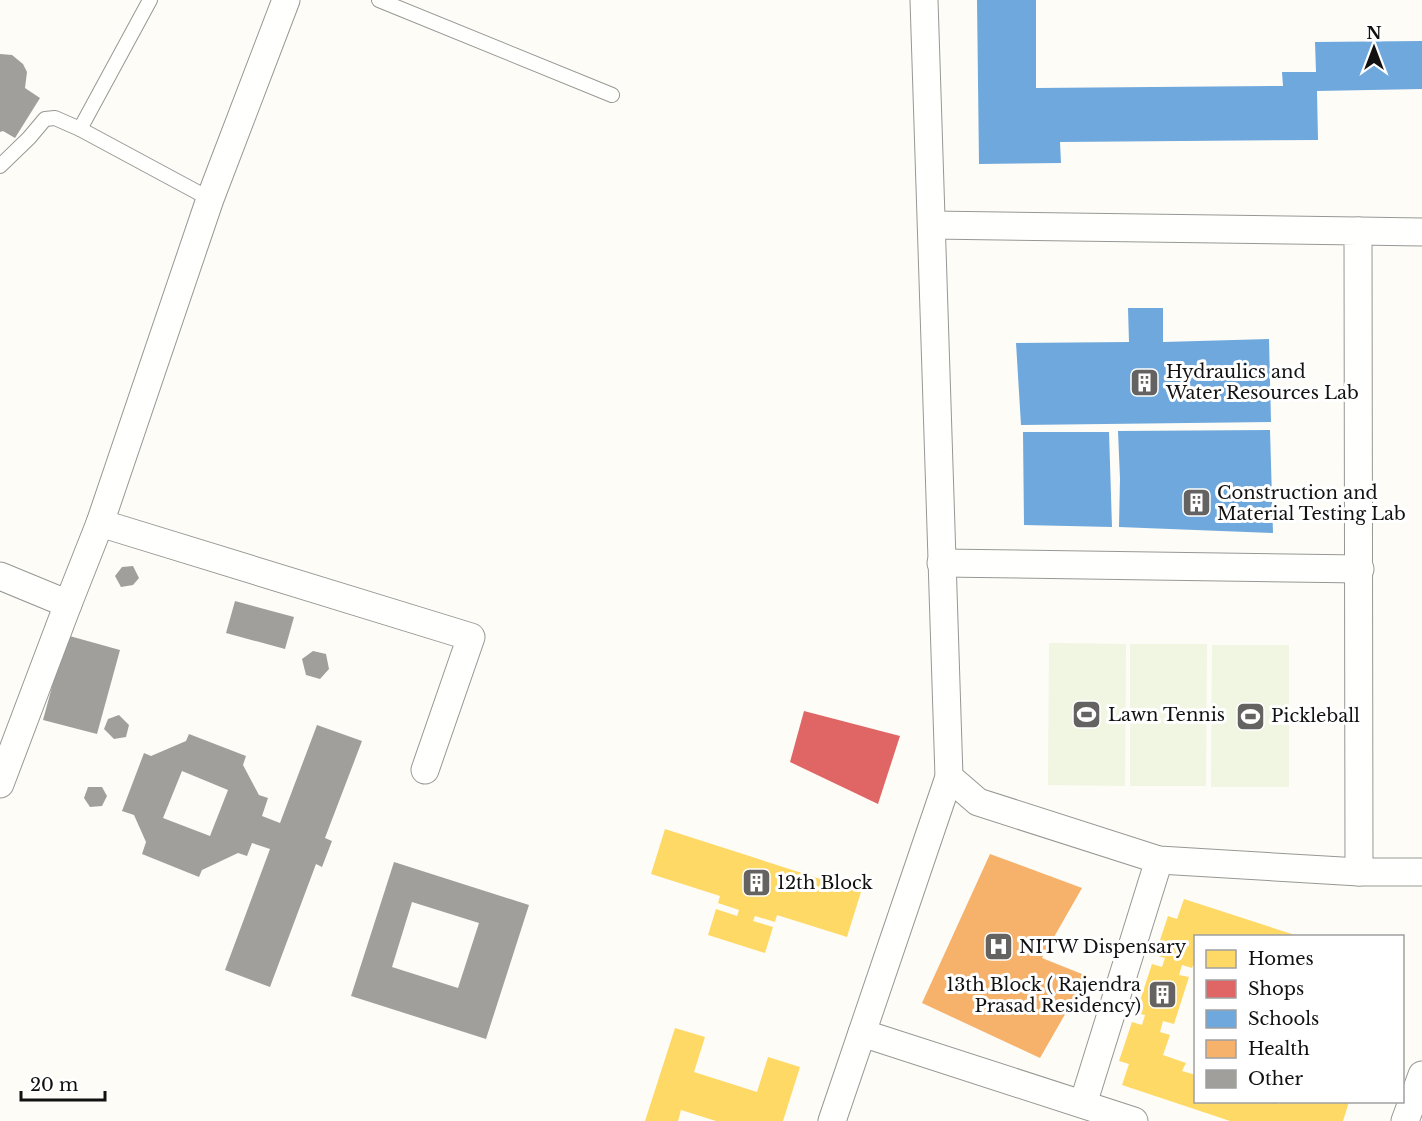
<svg xmlns="http://www.w3.org/2000/svg" width="1422" height="1121" font-family="'Libre Baskerville',serif">
<rect width="100%" height="100%" fill="#fdfcf7"/>
<!-- pitch -->
<g fill="#f0f6e1">
<path d="M1049,643L1126,644L1125,786L1048,785Z"/>
<path d="M1130,644H1207L1206,786H1130Z"/>
<path d="M1212,645H1289V787H1211Z"/>
</g>
<!-- homes -->
<g fill="#ffd966">
<path d="M665,829L861,892L847,937L777,915L775,922L755,916L753,921L773,927L765,953L708,935L716,909L737,916L739,910L718,903L720,896L651,874Z"/>
<path d="M1184,899L1298,936H1196V958L1192,968L1182,965L1179,975L1189,977L1174,1024L1163,1021L1160,1032L1170,1035L1163,1055L1186,1063L1182,1071L1196,1075V1102H1274L1280,1104L1281,1102H1349L1343,1121H1230L1122,1085L1129,1064L1119,1061L1132,1022L1142,1025L1145,1015L1136,1013L1152,964L1162,967L1165,958L1155,955L1168,916L1177,919Z"/>
<path d="M675,1028L705,1037L694,1072L757,1092L768,1057L800,1067L783,1121H716L681,1110L678,1121H645Z"/>
</g>
<!-- shops -->
<path fill="#e06666" d="M804,711L900,736L878,804L790,762Z"/>
<!-- schools -->
<g fill="#6fa8dc">
<path d="M977,0H1036V88L1283,86L1282,72H1316L1315,42L1422,41V89L1317,91L1318,140L1060,142L1061,163L979,164Z"/>
<path d="M1128,308H1163V342L1269,339L1271,422L1021,425L1016,343L1129,342Z"/>
<path d="M1270,430L1273,533L1119,527L1120,479L1118,431Z"/>
<path d="M1023,432H1109L1112,527L1024,525Z"/>
</g>
<!-- health -->
<path fill="#f6b26b" d="M990,854L1082,888L1042,958L1087,976L1040,1058L922,1003Z"/>
<!-- building -->
<g fill="#a19f9c" fill-rule="evenodd">
<path d="M0,54L12,55L23,64L27,72L25,88L40,98L15,138L3,131L0,132Z"/>
<path d="M133,566L139,578L133,585L121,587L115,576L122,567Z"/>
<path d="M235,601L294,617L285,649L226,633Z"/>
<path d="M66,635L120,650L97,734L43,720Z"/>
<path d="M313,651L326,654L329,669L320,679L306,675L302,659Z"/>
<path d="M119,715L129,725L126,737L114,739L104,729L108,719Z"/>
<path d="M317,725L362,741L325,838L332,841L322,867L316,864L270,987L225,970L270,849L252,843L247,856L238,853L202,870L199,877L142,854L146,842L134,815L122,811L144,753L151,756L186,741L189,734L246,756L243,765L259,795L268,798L262,816L280,823ZM182,771L228,790L210,836L163,818Z"/>
<path d="M88,787H102L107,796L102,806L90,807L84,798Z"/>
<path d="M394,862L529,905L486,1039L351,996ZM412,902L479,923L458,988L392,967Z"/>
</g>
<g fill="none" stroke-linecap="round" stroke-linejoin="round">
<defs>
<g id="lane">
<path d="M379,0L612,95"/>
<path d="M80,129L150,0"/>
<path d="M0,166L29,138L45,119L55,118L80,129L210,199"/>
</g>
<g id="street">
<path d="M924,0L949,777L978,802L1159,860L1359,872H1422"/>
<path d="M932,225L1358,231L1359,872"/>
<path d="M1358,231L1422,232"/>
<path d="M100,523L471,637L425,770"/>
<path d="M941,563L1360,569"/>
<path d="M0,576L68,604L100,523L210,199L286,0"/>
<path d="M0,784L68,604"/>
<path d="M862,1033L1134,1121"/>
<path d="M1083,1104L1159,860"/>
<path d="M832,1121L949,777"/>
<path d="M1405,1121L1422,1075"/>
</g>
</defs>
<!-- lane casing -->
<use href="#lane" stroke="#979795" stroke-width="16"/>
<!-- street casing -->
<use href="#street" stroke="#979795" stroke-width="29"/>
<!-- lane -->
<use href="#lane" stroke="#fffffe" stroke-width="14"/>
<!-- street -->
<use href="#street" stroke="#fffffe" stroke-width="27"/>
</g>
<!-- icons -->
<defs>
<symbol id="building-square" viewBox="-11 -11 22 22"><rect x="-9" y="-9" width="18" height="18" rx="4" fill="#646362" stroke="#fff"/><path d="M-4-6H4V6H1V3H-1V6H-4ZM-2.5-4.3h1.7v1.8h-1.7ZM.8-4.3h1.7v1.8H.8ZM-2.5-1h1.7V.8h-1.7ZM.8-1h1.7V.8H.8Z" fill="#fff"/></symbol>
<symbol id="stadium-square" viewBox="-11 -11 22 22"><rect x="-9" y="-9" width="18" height="18" rx="4" fill="#646362" stroke="#fff"/><path d="M0-5a6.5 5 0 1 0 0 10a6.5 5 0 1 0 0-10ZM-3.5-1.8h7v3.6h-7Z" fill="#fff"/></symbol>
<symbol id="hospital-square" viewBox="-11 -11 22 22"><rect x="-9" y="-9" width="18" height="18" rx="4" fill="#646362" stroke="#fff"/><path d="M-5-5h3v3.5h4V-5h3V5h-3V1.5h-4V5h-3Z" fill="#fff"/></symbol>
</defs>
<g fill-rule="evenodd">
<use href="#building-square" x="1128" y="366" width="33" height="33"/>
<use href="#building-square" x="1180" y="486" width="33" height="33"/>
<use href="#stadium-square" x="1070" y="698" width="33" height="33"/>
<use href="#stadium-square" x="1234" y="700" width="33" height="33"/>
<use href="#building-square" x="740" y="866" width="33" height="33"/>
<use href="#hospital-square" x="982" y="930" width="33" height="33"/>
<use href="#building-square" x="1146" y="978" width="33" height="33"/>
</g>
<g text-anchor="middle" stroke-width="6" stroke-linejoin="round" paint-order="stroke">
<!-- poi labels -->
<g font-size="18" fill="#111" stroke="#fff" text-anchor="start">
<text x="1166" y="378">Hydraulics and<tspan x="1166" dy="21">Water Resources Lab</tspan></text>
<text x="1217" y="499">Construction and<tspan x="1217" dy="21">Material Testing Lab</tspan></text>
<text x="1108" y="721">Lawn Tennis</text>
<text x="1271" y="722">Pickleball</text>
<text x="777" y="889">12th Block</text>
<text x="1019" y="953">NITW Dispensary</text>
<text x="1141" y="991" text-anchor="end">13th Block ( Rajendra<tspan x="1141" dy="21">Prasad Residency)</tspan></text>
</g>
</g>
<!-- legend -->
<rect x="1194" y="935" width="210" height="168" fill="#ffffff" stroke="#a0a0a0" stroke-width="1.5"/>
<rect x="1206" y="950" width="30" height="18" fill="#ffd966" stroke="#a0a0a0" stroke-width="1.5"/>
<text x="1248" y="965" font-size="18" fill="#111111">Homes</text>
<rect x="1206" y="980" width="30" height="18" fill="#e06666" stroke="#a0a0a0" stroke-width="1.5"/>
<text x="1248" y="995" font-size="18" fill="#111111">Shops</text>
<rect x="1206" y="1010" width="30" height="18" fill="#6fa8dc" stroke="#a0a0a0" stroke-width="1.5"/>
<text x="1248" y="1025" font-size="18" fill="#111111">Schools</text>
<rect x="1206" y="1040" width="30" height="18" fill="#f6b26b" stroke="#a0a0a0" stroke-width="1.5"/>
<text x="1248" y="1055" font-size="18" fill="#111111">Health</text>
<rect x="1206" y="1070" width="30" height="18" fill="#a19f9c" stroke="#a0a0a0" stroke-width="1.5"/>
<text x="1248" y="1085" font-size="18" fill="#111111">Other</text>
<!-- north arrow -->
<g transform="translate(1374 48)" stroke="#ffffff" stroke-width="4.5" paint-order="stroke">
<path d="M0-4.5L10 22L0 15L-10 22Z" fill="#111111"/>
<text y="-9" font-size="16" font-weight="bold" text-anchor="middle" fill="#111111">N</text>
</g>
<!-- scale -->
<path d="M21 1091v9h84v-9" fill="none" stroke="#111111" stroke-width="3"/>
<text x="30" y="1091" font-size="18" fill="#111111" stroke="#ffffff" stroke-width="4.5" paint-order="stroke">20 m</text>
</svg>
